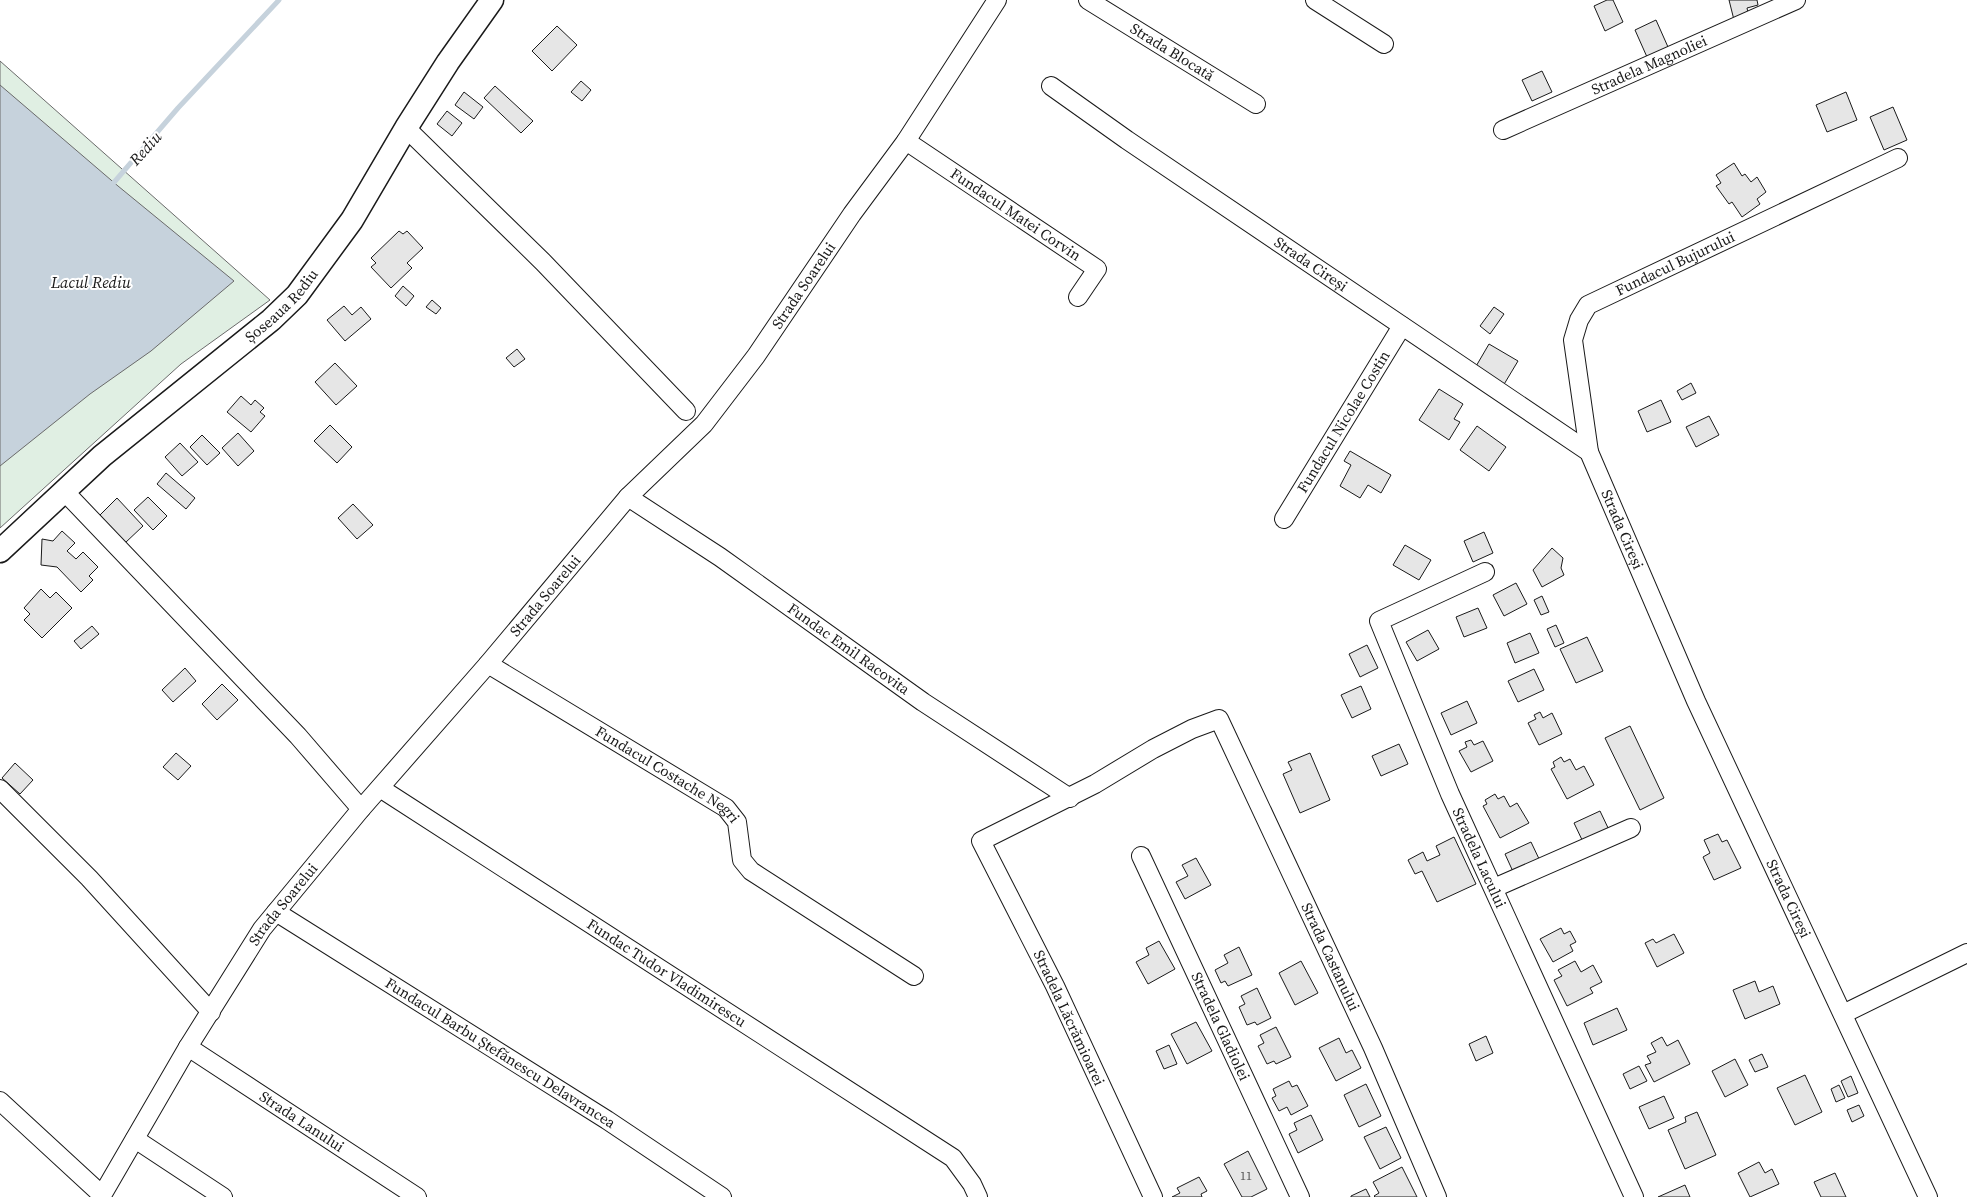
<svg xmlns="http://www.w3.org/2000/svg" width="1967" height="1197" font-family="'Source Serif 4',serif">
<rect width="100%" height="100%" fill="#fff"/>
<!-- green -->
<path fill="#e0efe3" stroke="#6a6a6a" d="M0,61L270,300L181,364L0,528Z"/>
<!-- water -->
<path fill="#c6d2dc" stroke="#6a6a6a" d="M0,85L118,186L234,281L151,351L90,394L0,466Z"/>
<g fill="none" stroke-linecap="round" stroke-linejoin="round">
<!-- stream -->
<path stroke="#c6d2dc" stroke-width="5" d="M110,187L178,108L279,0"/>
</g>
<!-- building -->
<g fill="#e6e6e6" stroke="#1a1a1a">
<path d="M1607,0H1613L1623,22L1605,31L1594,6Z"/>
<path d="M1729,0H1757L1758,5L1747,8L1749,17L1734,20Z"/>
<path d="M1656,20L1668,47L1647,57L1635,30Z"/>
<path d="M557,26L577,45L552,71L532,51Z"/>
<path d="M1542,71L1552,92L1532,101L1522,80Z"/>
<path d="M581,81L591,90L582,101L571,92Z"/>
<path d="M495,86L533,121L521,133L484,98Z"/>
<path d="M464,92L483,107L474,119L455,105Z"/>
<path d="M1846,92L1857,120L1827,132L1816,105Z"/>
<path d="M1893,107L1907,140L1884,150L1870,117Z"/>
<path d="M447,111L462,123L452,136L437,124Z"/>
<path d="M1734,163L1742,176L1745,174L1751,182L1757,177L1766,192L1757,199L1760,204L1742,217L1732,202L1729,204L1716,186L1721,183L1716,175Z"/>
<path d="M399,231L403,234L407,231L423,248L407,263L412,268L391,288L371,267L376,263L371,258Z"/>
<path d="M403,286L414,296L406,306L395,296Z"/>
<path d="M432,300L441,308L436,314L426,307Z"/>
<path d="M344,306L352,315L361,307L371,319L345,341L327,320Z"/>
<path d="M1494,307L1504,314L1490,334L1480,326Z"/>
<path d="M1489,344L1518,361L1503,386L1475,368Z"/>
<path d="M517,349L525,359L514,367L506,358Z"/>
<path d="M335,363L357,386L336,405L315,382Z"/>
<path d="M1691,383L1696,393L1682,400L1677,391Z"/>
<path d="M1439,389L1463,404L1454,419L1460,422L1449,440L1419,420Z"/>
<path d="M241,396L251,405L255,400L264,408L260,412L265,416L251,432L227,412Z"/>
<path d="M1661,400L1671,422L1647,432L1638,411Z"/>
<path d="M1709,416L1719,435L1696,447L1686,427Z"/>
<path d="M330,425L352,447L337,463L314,441Z"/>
<path d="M1477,426L1506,447L1489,471L1460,450Z"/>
<path d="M238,433L254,451L238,466L222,448Z"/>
<path d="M202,435L220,453L207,465L190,447Z"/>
<path d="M180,443L198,462L182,476L165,457Z"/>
<path d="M1350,451L1391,475L1381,493L1368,485L1360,498L1340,486L1351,465L1344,461Z"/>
<path d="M166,473L195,498L186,509L157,484Z"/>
<path d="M148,497L167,516L153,530L134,510Z"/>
<path d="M117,498L143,526L125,543L99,516Z"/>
<path d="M353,504L373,525L357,539L338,518Z"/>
<path d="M62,531L75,543L67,551L76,559L83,552L98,567L89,576L93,580L81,592L57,567L41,565L42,539L53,541Z"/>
<path d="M1484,532L1493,553L1473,562L1464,541Z"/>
<path d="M1405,545L1431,560L1419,580L1393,565Z"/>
<path d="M1552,548L1563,558L1561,568L1564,575L1542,587L1533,570Z"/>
<path d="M1516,583L1527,604L1504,616L1493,595Z"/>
<path d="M41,589L50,598L56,592L72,608L42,638L24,620L30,614L24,608Z"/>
<path d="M1542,596L1549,612L1541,615L1534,600Z"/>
<path d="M1478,608L1487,628L1464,637L1456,617Z"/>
<path d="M1556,625L1564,643L1555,647L1547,629Z"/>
<path d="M92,626L99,634L81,649L74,641Z"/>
<path d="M1428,630L1439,649L1417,661L1406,642Z"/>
<path d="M1530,633L1539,653L1515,663L1507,643Z"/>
<path d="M1587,637L1603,671L1576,683L1560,649Z"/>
<path d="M1367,645L1378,668L1360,677L1349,654Z"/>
<path d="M185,668L196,681L173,702L162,690Z"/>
<path d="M1534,669L1544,690L1518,702L1508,681Z"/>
<path d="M222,684L238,700L217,720L202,704Z"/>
<path d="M1361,686L1371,709L1352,718L1341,695Z"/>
<path d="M1467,701L1477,723L1451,735L1441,713Z"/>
<path d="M1540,712L1543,718L1552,713L1562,734L1539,745L1528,723L1536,719L1534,715Z"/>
<path d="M1630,726L1664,798L1640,810L1605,738Z"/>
<path d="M1471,740L1474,745L1483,741L1493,761L1471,772L1459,751L1467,747L1465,742Z"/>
<path d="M1399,744L1408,764L1381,776L1372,756Z"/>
<path d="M176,753L191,766L178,780L163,767Z"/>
<path d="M1310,753L1330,800L1300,813L1283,774L1292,770L1288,762Z"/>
<path d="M1561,757L1564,762L1570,759L1576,770L1584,766L1594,785L1567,799L1551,769L1555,767L1553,762Z"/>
<path d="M15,763L33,780L20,794L2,778Z"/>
<path d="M1495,794L1498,799L1504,796L1510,807L1517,803L1529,823L1500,838L1483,806L1487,804L1485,800Z"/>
<path d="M1600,811L1610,832L1584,844L1574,823Z"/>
<path d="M1718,834L1722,842L1727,840L1741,868L1714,880L1703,857L1710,853L1704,840Z"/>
<path d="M1454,837L1476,884L1437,902L1422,871L1415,874L1408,860L1423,852L1427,861L1440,855L1436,846Z"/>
<path d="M1531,842L1541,863L1515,876L1505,854Z"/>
<path d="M1196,858L1211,885L1185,899L1176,882L1188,876L1182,865Z"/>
<path d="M1561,928L1564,934L1570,931L1576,942L1570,945L1573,951L1553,962L1540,939Z"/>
<path d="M1674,934L1684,953L1657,967L1645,943L1653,939L1656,943Z"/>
<path d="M1159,941L1175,969L1148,984L1136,962L1149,955L1146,948Z"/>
<path d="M1239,947L1252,975L1228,986L1225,981L1221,983L1215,970L1228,963L1224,955Z"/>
<path d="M1301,961L1318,993L1295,1005L1279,973Z"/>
<path d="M1575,961L1581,972L1593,965L1602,982L1590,988L1593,993L1567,1006L1554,980L1562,976L1558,970Z"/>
<path d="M1755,981L1759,992L1773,986L1780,1004L1745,1019L1733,990Z"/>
<path d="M1257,988L1271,1018L1257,1025L1255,1022L1247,1025L1239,1007L1245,1004L1241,996Z"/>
<path d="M1617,1008L1627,1030L1593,1045L1584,1023Z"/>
<path d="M1196,1022L1212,1051L1187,1064L1171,1034Z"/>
<path d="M1276,1027L1291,1057L1276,1064L1274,1061L1267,1064L1258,1046L1264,1043L1260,1035Z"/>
<path d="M1486,1036L1493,1053L1476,1061L1469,1044Z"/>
<path d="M1662,1037L1667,1046L1678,1040L1690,1064L1654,1082L1645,1065L1651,1063L1647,1056L1656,1052L1651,1043Z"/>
<path d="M1339,1038L1346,1053L1352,1050L1361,1068L1336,1081L1319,1048Z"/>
<path d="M1169,1045L1177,1064L1164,1069L1156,1051Z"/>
<path d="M1762,1054L1768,1067L1755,1072L1749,1060Z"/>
<path d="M1735,1059L1748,1085L1725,1097L1712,1071Z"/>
<path d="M1639,1066L1647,1081L1630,1089L1623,1074Z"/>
<path d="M1805,1075L1822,1112L1795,1125L1777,1088Z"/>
<path d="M1851,1076L1858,1093L1848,1097L1841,1081Z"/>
<path d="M1289,1081L1292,1087L1297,1085L1308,1106L1291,1115L1287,1107L1279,1111L1272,1098L1276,1096L1273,1089Z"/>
<path d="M1366,1084L1381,1116L1359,1127L1344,1095Z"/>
<path d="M1839,1085L1845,1098L1836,1102L1831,1089Z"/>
<path d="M1664,1096L1674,1118L1649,1129L1639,1107Z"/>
<path d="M1859,1105L1864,1116L1852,1122L1847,1110Z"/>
<path d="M1697,1112L1716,1155L1685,1169L1668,1130L1686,1122L1685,1117Z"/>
<path d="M1311,1115L1323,1140L1298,1153L1289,1134L1297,1130L1294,1123Z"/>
<path d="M1386,1127L1401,1158L1380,1169L1364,1137Z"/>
<path d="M1248,1151L1267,1189L1251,1197H1242L1224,1164Z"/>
<path d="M1759,1162L1765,1173L1772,1169L1779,1184L1750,1197L1738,1173Z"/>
<path d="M1402,1167L1417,1197H1375L1374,1196L1379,1193L1373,1182Z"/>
<path d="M1835,1173L1846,1197H1821L1814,1182Z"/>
<path d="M1199,1177L1207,1191L1201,1194L1202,1197H1172L1180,1193L1177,1188Z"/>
<path d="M1685,1185L1690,1197H1658Z"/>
<path d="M1366,1189L1370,1197H1351V1196Z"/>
</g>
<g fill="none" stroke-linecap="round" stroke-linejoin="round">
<defs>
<g id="minor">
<path id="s1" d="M1088,0L1256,104"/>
<path d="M1315,0L1384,44"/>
<path id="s2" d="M1051,86L1127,140L1589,452L1696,701L1928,1197"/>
<path d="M406,128L543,262L686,411"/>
<path id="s3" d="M1503,130L1796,0"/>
<path id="s4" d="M906,141L1097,269L1078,297"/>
<path id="s5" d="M1589,452L1573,340L1579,320L1588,305L1898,158"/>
<path d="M64,491L298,736L361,809"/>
<path id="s6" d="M628,497L720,557L923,702L1070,798"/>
<path id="s7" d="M1284,519L1402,326"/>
<path id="s8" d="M1485,572L1379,621L1450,794L1634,1197"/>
<path id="s9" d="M488,664L726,808L737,822L742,860L751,871L914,976"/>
<path id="s10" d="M380,788L953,1158L972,1184L978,1197"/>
<path d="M0,789L89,878L211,1012"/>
<path id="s11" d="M1141,856L1300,1197"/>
<path d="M1494,888L1631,828"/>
<path id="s12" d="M276,912L607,1120L722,1197"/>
<path d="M1843,1014L1967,953"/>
<path id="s13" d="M188,1047L417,1197"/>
<path d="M0,1101L102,1195"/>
<path d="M135,1139L223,1197"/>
<path id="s14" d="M101,1197L188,1047L262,929L361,809L488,664L628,497L704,424L756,356L852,214L906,141L997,0"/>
<path id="s15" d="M1153,1197L1055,986L981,841L1095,784L1153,749L1192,729L1219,719L1373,1048L1437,1197"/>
</g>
<g id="major">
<path id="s16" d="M0,551L102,456L271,320L297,295L352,220L406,128L448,62L492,0"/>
</g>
</defs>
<!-- minor casing -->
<use href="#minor" stroke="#1a1a1a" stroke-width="20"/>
<!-- major casing -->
<use href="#major" stroke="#1a1a1a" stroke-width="25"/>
<!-- minor -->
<use href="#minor" stroke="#fff" stroke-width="18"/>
<!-- major -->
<use href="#major" stroke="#fff" stroke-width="22"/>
</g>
<g text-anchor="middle" stroke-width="4" stroke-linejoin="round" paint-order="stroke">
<!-- number labels -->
<g font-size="12" fill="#4d4d4d">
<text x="1246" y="1180">11</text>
</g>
<!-- street labels -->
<g font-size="15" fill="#1a1a1a" stroke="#fff">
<text dy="5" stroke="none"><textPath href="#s1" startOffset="99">Strada Blocată</textPath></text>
<text dy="5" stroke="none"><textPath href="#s3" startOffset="160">Stradela Magnoliei</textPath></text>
<text dy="5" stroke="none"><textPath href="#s4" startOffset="132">Fundacul Matei Corvin</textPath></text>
<text dy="5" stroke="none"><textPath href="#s2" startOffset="315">Strada Cireși</textPath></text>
<text dy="5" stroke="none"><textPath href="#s5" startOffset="248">Fundacul Bujurului</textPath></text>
<text dy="5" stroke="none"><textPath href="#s14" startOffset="1155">Strada Soarelui</textPath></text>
<text dy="5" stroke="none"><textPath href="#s16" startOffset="374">Șoseaua Rediu</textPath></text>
<text dy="5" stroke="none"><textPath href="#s7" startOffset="114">Fundacul Nicolae Costin</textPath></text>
<text dy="5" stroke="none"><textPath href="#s2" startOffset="735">Strada Cireși</textPath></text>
<text dy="5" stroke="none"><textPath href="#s14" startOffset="750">Strada Soarelui</textPath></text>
<text dy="5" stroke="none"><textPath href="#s6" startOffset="268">Fundac Emil Racovita</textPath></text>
<text dy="5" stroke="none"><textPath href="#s9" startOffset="211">Fundacul Costache Negri</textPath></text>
<text dy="5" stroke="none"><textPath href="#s8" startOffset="374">Stradela Lacului</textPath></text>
<text dy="5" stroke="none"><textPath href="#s2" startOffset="1140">Strada Cireși</textPath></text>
<text dy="5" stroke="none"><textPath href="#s14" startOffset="345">Strada Soarelui</textPath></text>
<text dy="5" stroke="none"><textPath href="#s15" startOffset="926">Strada Castanului</textPath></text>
<text dy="5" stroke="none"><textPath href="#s10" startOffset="341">Fundac Tudor Vladimirescu</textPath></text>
<text transform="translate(1069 1018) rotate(65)" y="5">Stradela Lăcrămioarei</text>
<text dy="5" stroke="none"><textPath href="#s11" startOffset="188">Stradela Gladiolei</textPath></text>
<text dy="5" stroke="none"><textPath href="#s12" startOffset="265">Fundacul Barbu Ștefănescu Delavrancea</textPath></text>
<text dy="5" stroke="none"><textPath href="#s13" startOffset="136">Strada Lanului</textPath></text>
</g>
<!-- water labels -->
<g font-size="16" font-style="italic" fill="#1a1a1a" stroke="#fff">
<text transform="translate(145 148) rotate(-48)" y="6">Rediu</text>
<text x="91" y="288">Lacul Rediu</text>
</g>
</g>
</svg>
